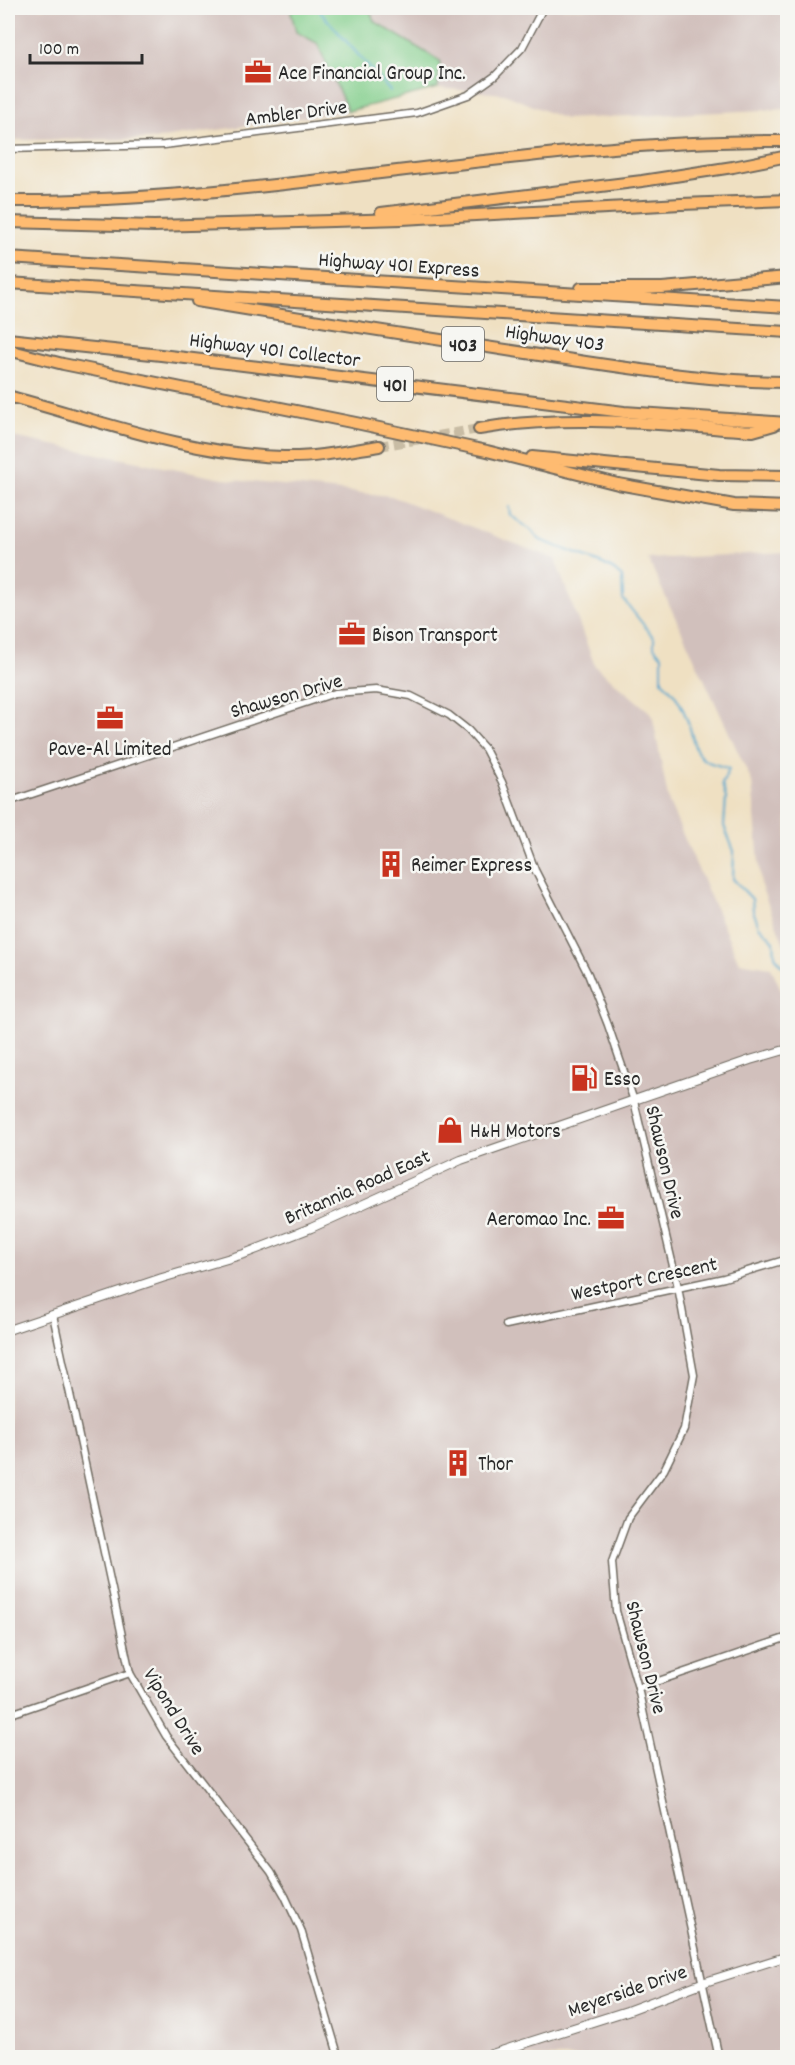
<svg xmlns="http://www.w3.org/2000/svg" width="795" height="2065" font-family="Dekko,sans-serif">
<rect width="100%" height="100%" fill="#f6f6f2"/>
<filter id="ink" filterUnits="userSpaceOnUse"><feTurbulence type="fractalNoise" baseFrequency=".0167" numOctaves="2"/><feDisplacementMap in="SourceGraphic" scale="12" xChannelSelector="R" yChannelSelector="G"/><feConvolveMatrix kernelMatrix="1 2 1 2 8 2 1 2 1" color-interpolation-filters="sRGB"/></filter>
<filter id="wash" filterUnits="userSpaceOnUse"><feTurbulence type="fractalNoise" baseFrequency=".008" numOctaves="4" result="noise"/><feDisplacementMap in="SourceGraphic" scale="24" xChannelSelector="R" yChannelSelector="G"/><feGaussianBlur stdDeviation="1.35" result="paint"/><feColorMatrix in="noise" values="0 0 0 0 0 0 0 0 0 0 0 0 0 0 0 0 0 1.4 0 .05"/><feComposite in="paint" operator="in"/></filter>
<g filter="url(#wash)">
<rect width="100%" height="100%" fill="#efe0c2"/>
<!-- industrial -->
<g fill="#d1c0bc">
<path d="M8,8H290L296,32L317,43L348,111L155,139L8,140Z"/>
<path d="M369,8H787V109L565,119L504,94L438,88L440,61L374,21Z"/>
<path d="M8,436L223,479L391,496L555,559L595,666L652,714L669,803L739,962L771,967L787,1003V2057H8Z"/>
<path d="M787,552H788L787,952L761,886L752,782L648,559Z"/>
</g>
<!-- green -->
<path fill="#84cf8d" stroke="#587d5c" stroke-width="1.5" d="M290,8H369L374,21L440,61L438,88L348,111L317,43L296,32Z"/>
<g fill="none" stroke-linecap="round" stroke-linejoin="round">
<!-- stream -->
<g stroke="#51a5cd" stroke-width="2">
<path d="M317,8L390,91"/>
<path d="M509,507L510,515L531,530L540,540L603,564L614,570L622,577L623,599L654,638V647L662,656V681C676,693 683,707 689,725C693,736 693,751 703,759C708,764 722,765 729,769L722,784L726,798L724,826L734,851L733,879L752,899L753,911L759,926L774,941L775,956L788,972"/>
</g>
</g>
</g>
<g filter="url(#ink)">
<g fill="none" stroke-linecap="round" stroke-linejoin="round">
<!-- motorway-tunnel -->
<path stroke="#c8bca4" stroke-width="10" stroke-dasharray="10 5" stroke-linecap="butt" d="M379,446L479,429"/>
<defs>
<g id="minor">
<path d="M8,149L164,145L417,113L468,95L495,76L522,48L543,8"/>
<path d="M8,802L335,693L376,690L411,696L449,715L468,730L485,749L502,782L535,870L588,974L608,1025L634,1101L678,1287L694,1375L684,1429L664,1470L628,1518L612,1562L616,1611L638,1688L719,2058"/>
<path d="M53,1315L130,1673L166,1736L271,1872L285,1896L301,1930L339,2058"/>
<path d="M506,1325L724,1278L788,1259"/>
<path d="M638,1688L788,1637"/>
<path d="M8,1715L130,1673"/>
</g>
<g id="tertiary">
<path d="M8,1330L162,1278L244,1254L311,1228L461,1160L750,1060L788,1049"/>
<path d="M479,2058L627,2011L702,1983L788,1956"/>
</g>
<g id="motorway">
<path d="M8,201C269,203 526,139 788,141"/>
<path d="M381,213L642,181L733,167L788,156"/>
<path d="M8,222L154,226L402,219L681,204L788,200"/>
<path d="M8,258L788,307"/>
<path d="M8,283L788,332"/>
<path d="M581,288H662L788,277"/>
<path d="M197,301C316,321 434,339 552,357C629,368 710,382 788,382"/>
<path d="M8,339L161,355L624,412L788,423"/>
<path d="M8,350L63,364L356,423L487,451L618,484L734,505L788,507"/>
<path d="M8,396C97,420 191,455 284,457C316,458 348,451 379,446"/>
<path d="M479,429C569,413 662,425 753,431L774,425"/>
<path d="M532,457L719,475L788,476"/>
</g>
</defs>
<!-- minor casing -->
<use href="#minor" stroke="#706a60" stroke-width="9"/>
<!-- tertiary casing -->
<use href="#tertiary" stroke="#706a60" stroke-width="10"/>
<!-- motorway casing -->
<use href="#motorway" stroke="#706a60" stroke-width="14"/>
<!-- minor -->
<use href="#minor" stroke="#fff" stroke-width="6"/>
<!-- tertiary -->
<use href="#tertiary" stroke="#fff" stroke-width="8"/>
<!-- motorway -->
<use href="#motorway" stroke="#febb71" stroke-width="10"/>
</g>
</g>
<!-- icons -->
<defs>
<symbol id="office-bare" viewBox="-9 -9 18 18"><path d="M-6-3h4V-5.5h4V-3h4V5H-6ZM-1-4.5V-3h2v-1.5ZM-6 0V1H6V0Z" fill="#c8321e" stroke="#f6f6f2" stroke-width="2.5" paint-order="stroke"/></symbol>
<symbol id="building-bare" viewBox="-9 -9 18 18"><path d="M-4-6H4V6H1V3H-1V6H-4ZM-2.5-4.3h1.7v1.8h-1.7ZM.8-4.3h1.7v1.8H.8ZM-2.5-1h1.7V.8h-1.7ZM.8-1h1.7V.8H.8Z" fill="#c8321e" stroke="#f6f6f2" stroke-width="2.5" paint-order="stroke"/></symbol>
<symbol id="fuel-bare" viewBox="-9 -9 18 18"><path d="M-5.5-6h7V0h2V4h1.3V-2.5L3-4.5l.8-.8L6-3V5H2.5V1h-1V6h-7ZM-4.2-4.7v3.2H.2V-4.7Z" fill="#c8321e" stroke="#f6f6f2" stroke-width="2.5" paint-order="stroke"/></symbol>
<symbol id="shop-bare" viewBox="-9 -9 18 18"><path d="M-5-2.5h2.3a2.7 3.5 0 0 1 5.4 0H5L5.5 6h-11ZM-1.5-2.5h3a1.5 2.3 0 0 0-3 0Z" fill="#c8321e" stroke="#f6f6f2" stroke-width="2.5" paint-order="stroke"/></symbol>
</defs>
<g fill-rule="evenodd">
<use href="#office-bare" x="239" y="53" width="38" height="38"/>
<use href="#office-bare" x="333" y="615" width="38" height="38"/>
<use href="#office-bare" x="91" y="699" width="38" height="38"/>
<use href="#building-bare" x="372" y="845" width="38" height="38"/>
<use href="#fuel-bare" x="565" y="1059" width="38" height="38"/>
<use href="#shop-bare" x="431" y="1111" width="38" height="38"/>
<use href="#office-bare" x="592" y="1199" width="38" height="38"/>
<use href="#building-bare" x="439" y="1444" width="38" height="38"/>
</g>
<g text-anchor="middle" stroke-width="5" stroke-linejoin="round" paint-order="stroke">
<!-- shield labels -->
<g fill="#f6f6f2" stroke="#686867" stroke-width="1.5">
<rect x="442" y="327" width="42" height="34" rx="4.5"/>
<rect x="377" y="367" width="36" height="34" rx="4.5"/>
</g>
<g font-size="20" font-weight="bold" fill="#2b2b2b">
<text x="463" y="351">403</text>
<text x="395" y="391">401</text>
</g>
<!-- poi labels -->
<g font-size="21" fill="#2b2b2b" stroke="#f6f6f2" text-anchor="start">
<text x="278" y="79">Ace Financial Group Inc.</text>
<text x="372" y="641">Bison Transport</text>
<text x="110" y="755" text-anchor="middle">Pave-Al Limited</text>
<text x="411" y="871">Reimer Express</text>
<text x="604" y="1085">Esso</text>
<text x="470" y="1137">H&amp;H Motors</text>
<text x="591" y="1225" text-anchor="end">Aeromao Inc.</text>
<text x="478" y="1470">Thor</text>
</g>
<!-- street labels -->
<g font-size="21" fill="#2b2b2b" stroke="#f6f6f2">
<text transform="translate(296 112) rotate(-7)" y="7">Ambler Drive</text>
<text transform="translate(399 264) rotate(4)" y="7">Highway 401 Express</text>
<text transform="translate(555 337) rotate(8)" y="7">Highway 403</text>
<text transform="translate(275 349) rotate(7)" y="7">Highway 401 Collector</text>
<text transform="translate(286 695) rotate(-16)" y="7">Shawson Drive</text>
<text transform="translate(666 1162) rotate(77)" y="7">Shawson Drive</text>
<text transform="translate(357 1186) rotate(-24)" y="7">Britannia Road East</text>
<text transform="translate(644 1278) rotate(-12)" y="7">Westport Crescent</text>
<text transform="translate(647 1657) rotate(76)" y="7">Shawson Drive</text>
<text transform="translate(175 1711) rotate(58)" y="7">Vipond Drive</text>
<text transform="translate(627 1990) rotate(-19)" y="7">Meyerside Drive</text>
</g>
</g>
<!-- margin -->
<rect width="795" height="2065" fill="none" stroke="#f6f6f2" stroke-width="30"/>
<!-- scale -->
<path d="M30 54v9h112v-9" fill="none" stroke="#2b2b2b" stroke-width="3"/>
<text x="39" y="54" font-size="18" fill="#2b2b2b" stroke="#f6f6f2" stroke-width="4.5" paint-order="stroke">100 m</text>
</svg>
